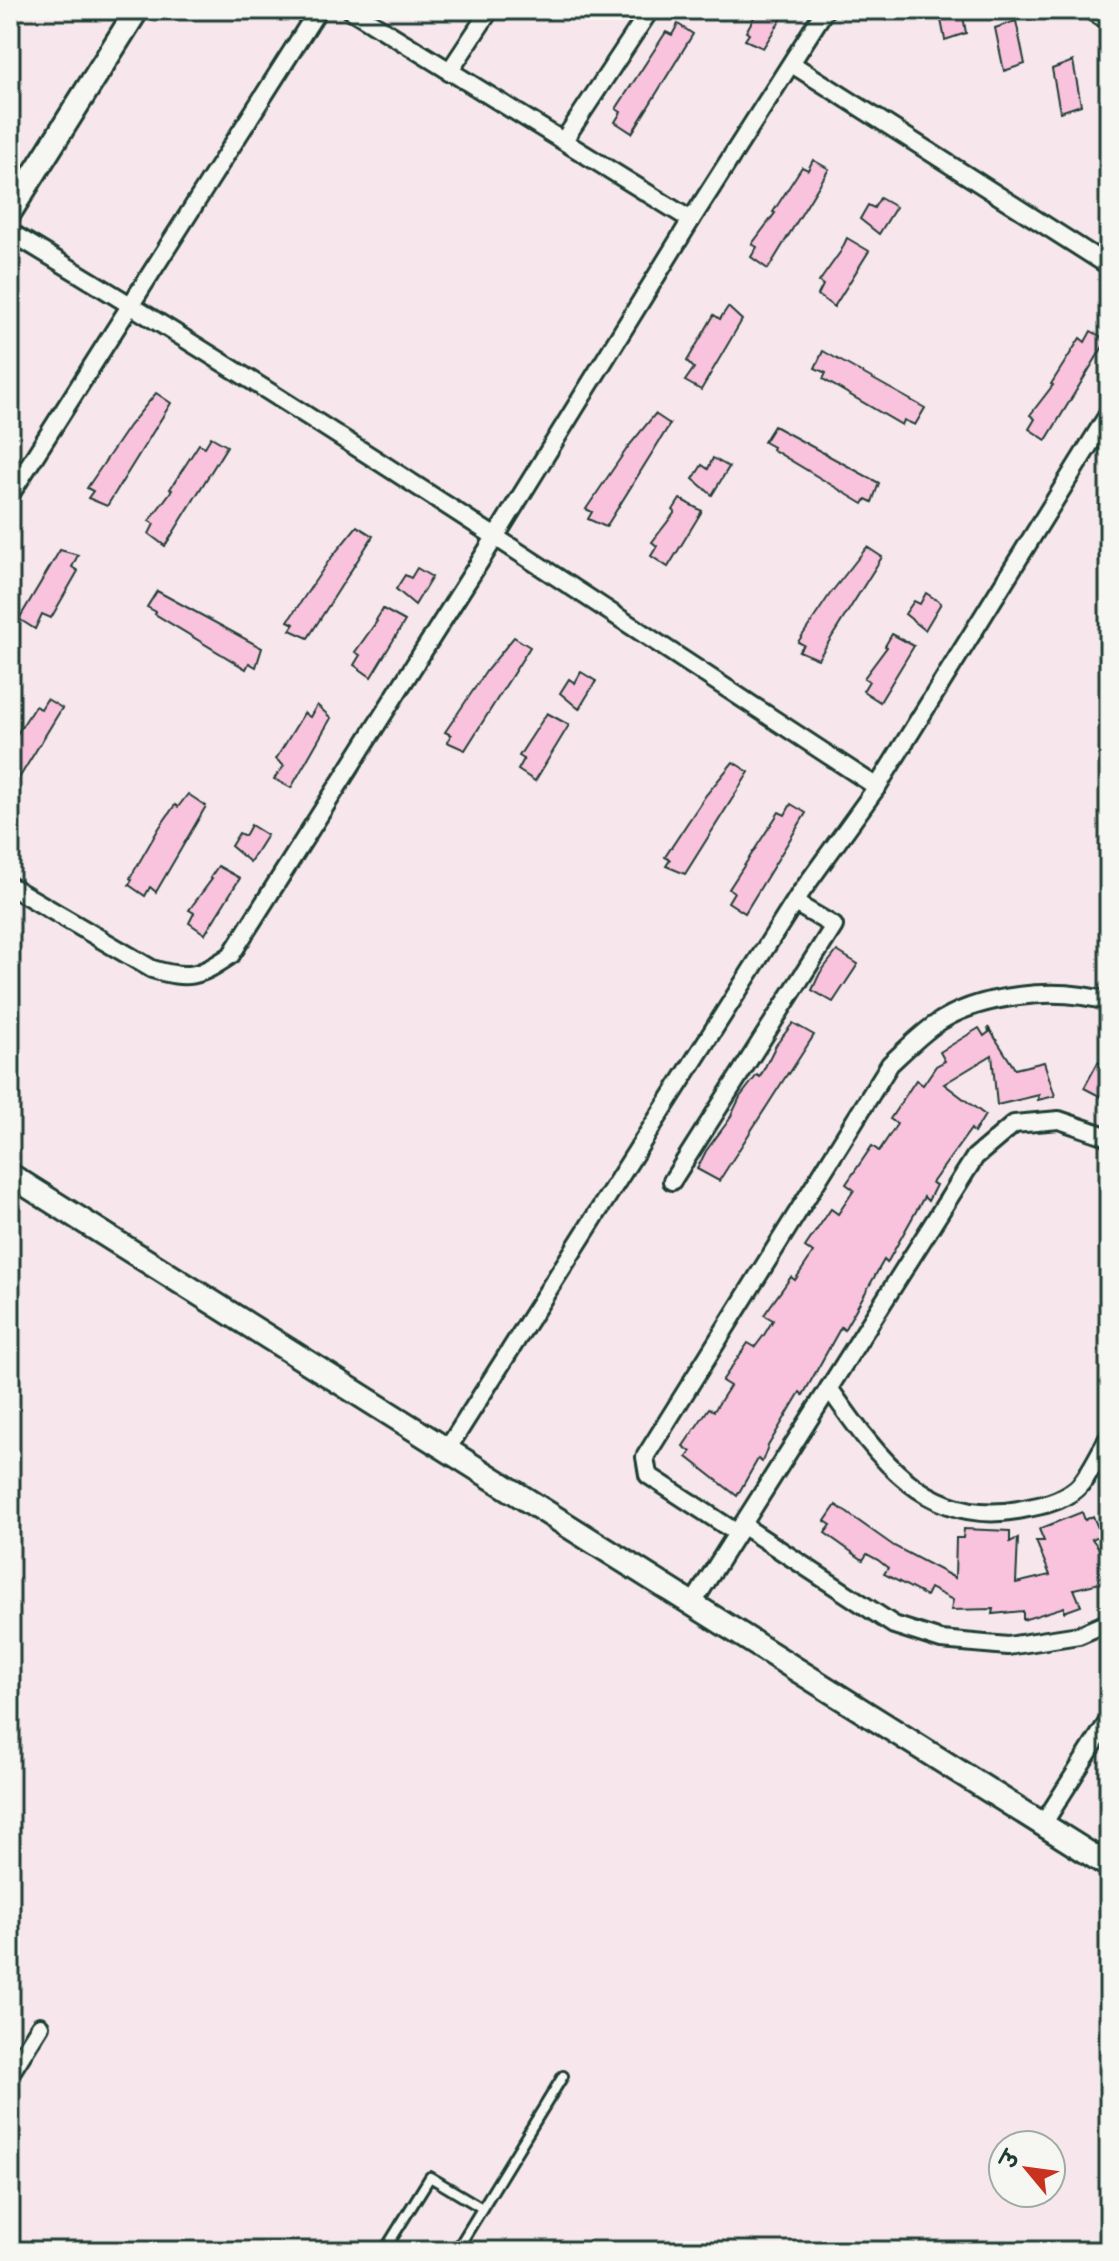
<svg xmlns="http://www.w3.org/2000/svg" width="1119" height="2261" font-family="'Comic Neue','Playpen Sans Deva',sans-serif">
<rect width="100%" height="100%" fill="#f7e7ec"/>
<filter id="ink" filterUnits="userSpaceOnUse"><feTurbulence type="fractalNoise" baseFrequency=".0125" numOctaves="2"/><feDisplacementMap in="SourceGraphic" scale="16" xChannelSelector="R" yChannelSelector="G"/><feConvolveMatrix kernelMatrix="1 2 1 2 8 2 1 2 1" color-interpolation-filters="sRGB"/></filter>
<g filter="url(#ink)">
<!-- building -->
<g fill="#f9c3de" stroke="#1f3d34" stroke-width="2">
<path d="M758,10H787L763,48L745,40L749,34L746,32Z"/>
<path d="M939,10H962L966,33L945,40Z"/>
<path d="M1016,21L1025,64L1004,71L995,28Z"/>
<path d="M678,24L693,34L632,133L615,122L621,112L616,109L666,32L672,35Z"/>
<path d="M1073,61L1081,105L1060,112L1052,69Z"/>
<path d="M813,160L829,169L768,269L751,257L757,247L752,244L775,213L773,212L802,167L808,170Z"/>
<path d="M880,198L896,207L879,234L860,219L868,205L874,208Z"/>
<path d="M847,238L869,251L834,307L818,295L823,285L819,282L841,251Z"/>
<path d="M728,307L742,320L701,390L685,381L694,368L687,361L714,315L720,319Z"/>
<path d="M1091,331L1107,340L1046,440L1029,429L1035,419L1030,415L1053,385L1051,384L1080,338L1085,342Z"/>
<path d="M823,351L925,408L915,425L904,420L902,425L823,379L826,373L815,368Z"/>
<path d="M156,393L171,403L107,506L88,498L93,491L87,488L129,426Z"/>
<path d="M655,414L670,424L606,527L588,519L592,512L586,509L628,447Z"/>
<path d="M774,426L879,483L872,502L866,499L863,504L772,449L773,447L764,442Z"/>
<path d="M211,437L227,446L165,546L149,534L154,524L149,521L172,490L170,489L199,444L205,447Z"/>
<path d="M713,458L729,467L712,495L693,479L702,465L708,469Z"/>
<path d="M680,499L702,511L668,567L651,556L657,546L652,542L675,512L673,510Z"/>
<path d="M357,526L373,536L308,638L290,630L294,624L288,621L330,559Z"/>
<path d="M867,547L882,557L818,659L799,651L804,645L798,642L830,594Z"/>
<path d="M60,550L78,555L72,567L78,571L51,618L42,614L35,629L19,619Z"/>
<path d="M417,568L432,577L415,605L396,589L405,575L411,578Z"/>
<path d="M157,591L262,648L256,667L249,663L246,669L155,614L156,612L147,607Z"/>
<path d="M926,593L941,603L925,630L905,614L914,601L920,604Z"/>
<path d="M383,609L405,621L371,677L354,665L360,655L355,652L377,621L376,620Z"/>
<path d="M892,634L914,646L880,702L863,691L869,681L864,678L887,647L885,646Z"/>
<path d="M514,637L530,647L465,750L447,742L451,735L445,732L487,670Z"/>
<path d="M581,672L596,681L579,709L560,693L569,679L575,683Z"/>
<path d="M47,699L62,708L10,793V745L35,706L41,709Z"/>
<path d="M317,705L331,718L291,788L274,779L284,766L276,759L304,713L310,717Z"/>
<path d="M547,713L569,725L535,781L518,770L524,759L519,756Z"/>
<path d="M733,762L749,772L685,874L666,866L670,860L665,857L706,795Z"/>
<path d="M188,794L206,806L156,892L150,887L145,896L129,885L132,880L130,878L159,828L175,805L178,807Z"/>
<path d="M791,804L806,813L745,913L728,902L734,892L729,889L779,812L785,815Z"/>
<path d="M251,825L267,835L250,862L231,846L239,833L245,836Z"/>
<path d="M218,866L240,878L205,934L189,923L194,913L189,910L212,879L210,878Z"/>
<path d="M837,951L858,964L833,1002L812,990L820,973Z"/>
<path d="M793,1023L814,1035L789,1074L788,1073L719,1181L697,1169L706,1151L729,1120L740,1097L757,1075L760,1077L776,1045Z"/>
<path d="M988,1027L1015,1069L1044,1062L1055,1096L1038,1100L1039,1095L997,1105L992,1055L944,1084L985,1115L974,1133L971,1129L932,1183L936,1185L928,1201L924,1197L887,1263L884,1260L844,1330L841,1327L803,1395L800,1392L768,1446L762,1462L758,1459L737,1496L687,1457L691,1452L683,1446L709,1408L714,1411L730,1386L722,1381L748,1343L755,1347L764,1335L773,1320L764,1315L791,1277L795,1280L813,1253L805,1247L831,1209L838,1214L854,1190L846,1184L872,1146L879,1151L897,1124L890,1119L916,1080L923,1085L936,1066L945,1061L940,1052L979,1028L984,1036L989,1032Z"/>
<path d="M1098,1062L1109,1068V1101L1084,1088Z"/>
<path d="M836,1505L894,1546L955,1578L956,1538H963L964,1529L1010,1531V1542L1018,1538L1016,1583L1050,1575L1036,1541H1044L1039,1529L1082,1512L1085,1520L1093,1516L1101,1535L1092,1539L1109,1561V1581L1074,1589L1081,1606L1064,1612V1607L1023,1620V1611L992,1614L993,1609L951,1610L953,1600L930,1588L926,1596L884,1574L888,1568L878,1560L867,1554L863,1560L825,1533L831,1525L825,1521Z"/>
</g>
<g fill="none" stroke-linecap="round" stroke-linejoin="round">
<defs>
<g id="service">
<path d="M384,2251L430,2177L482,2208"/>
<path d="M456,2251L563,2076"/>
</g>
<g id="minor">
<path d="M351,10L691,220"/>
<path d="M1090,10L1109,22"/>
<path d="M792,64L1109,266"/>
<path d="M449,72L490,10"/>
<path d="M564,140L650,10"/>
<path d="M10,232C304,408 590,599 877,787"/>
<path d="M10,495L318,10"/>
<path d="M10,886L152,969C189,980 199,977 231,955L496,536L691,220L825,10"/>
<path d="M672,1181L834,926L795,903"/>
<path d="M829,1388C876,1455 925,1527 1018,1510C1039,1506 1059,1503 1076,1489C1088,1479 1100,1451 1109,1437"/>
<path d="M448,1448L799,895L877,787L1109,413"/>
<path d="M742,1525L894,1625L941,1640L1008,1646L1079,1635L1109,1622"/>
<path d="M737,1533L648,1475L645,1457L890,1064C904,1051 918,1037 933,1026C977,994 1058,986 1109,1002"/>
<path d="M693,1603L975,1157L1014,1124L1059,1120L1109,1137"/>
<path d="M1043,1824L1109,1720"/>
<path d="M10,2074L40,2026"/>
</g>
<g id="tertiary">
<path d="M10,212L137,10"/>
<path d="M10,1175L1109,1866"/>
</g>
</defs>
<!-- service casing -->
<use href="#service" stroke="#1f3d34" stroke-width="14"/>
<!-- minor casing -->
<use href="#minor" stroke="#1f3d34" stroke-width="22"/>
<!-- tertiary casing -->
<use href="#tertiary" stroke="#1f3d34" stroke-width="28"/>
<!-- service -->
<use href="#service" stroke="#f6f6f2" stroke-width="8"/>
<!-- minor -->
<use href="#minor" stroke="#f6f6f2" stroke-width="16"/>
<!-- tertiary -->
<use href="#tertiary" stroke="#f6f6f2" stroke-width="22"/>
</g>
</g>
<!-- margin -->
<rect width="1119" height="2261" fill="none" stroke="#f6f6f2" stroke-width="40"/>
<rect x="20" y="20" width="1079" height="2221" fill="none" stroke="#1f3d34" stroke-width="3" filter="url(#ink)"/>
<!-- north arrow -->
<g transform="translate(1027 2169) rotate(299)"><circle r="38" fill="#f6f6f2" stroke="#a0aca6" stroke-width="2"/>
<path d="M0-6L14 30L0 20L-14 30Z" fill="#c8321e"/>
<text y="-12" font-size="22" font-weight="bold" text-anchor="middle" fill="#1f3d34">उ</text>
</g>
</svg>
